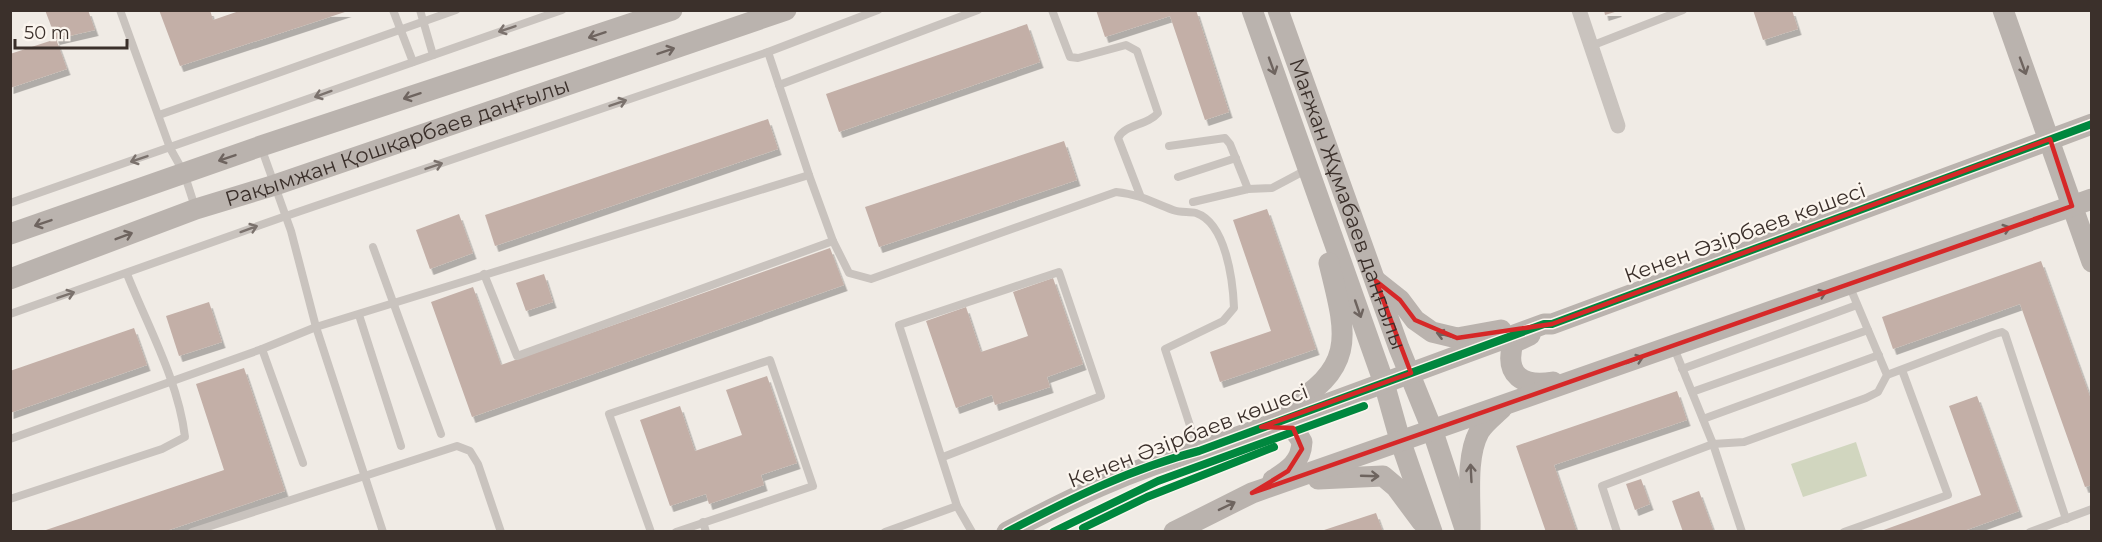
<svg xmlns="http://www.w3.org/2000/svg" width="2102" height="542" font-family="Montserrat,sans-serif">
<defs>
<filter id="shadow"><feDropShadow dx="3.5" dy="6" stdDeviation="0" flood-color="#0004"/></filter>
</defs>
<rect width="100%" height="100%" fill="#f0ebe5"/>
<!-- green -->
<path fill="#d1d6bf" d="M1856,442L1867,476L1803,497L1791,464Z"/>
<!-- building -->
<g fill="#c3afa7" filter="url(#shadow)">
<path d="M45,10H88L95,30L56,39L67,69L10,88V54L56,39Z"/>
<path d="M159,10H210L213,20L242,10L348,11L180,66Z"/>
<path d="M1096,10H1196L1229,112L1205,120L1170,16L1105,37Z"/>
<path d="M1604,10H1618V11L1605,15Z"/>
<path d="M1753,10H1792L1798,29L1763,40Z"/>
<path d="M1027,24L1040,62L839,132L826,94Z"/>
<path d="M768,119L778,149L495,246L485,215Z"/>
<path d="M1064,141L1077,180L879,247L865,207Z"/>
<path d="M1267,209L1316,349L1220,382L1210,352L1271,331L1233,220Z"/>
<path d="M459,214L473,253L430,269L416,230Z"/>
<path d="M830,248L844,285L472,417L431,302L473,287L501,365Z"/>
<path d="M2041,261L2092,402V485L2085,487L2020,304L1893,349L1882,317Z"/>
<path d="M544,274L553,302L526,311L516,283Z"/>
<path d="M1053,278L1083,364L1047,377L1050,387L995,405L992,395L956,408L926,321L966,307L981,352L1028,336L1013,292Z"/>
<path d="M209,302L222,342L179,356L166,316Z"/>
<path d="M134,328L147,365L10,413V371Z"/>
<path d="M244,368L285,491L163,532H40L224,470L196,384Z"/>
<path d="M767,376L797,463L761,475L764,485L709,504L706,494L670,506L640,420L680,406L695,451L742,435L726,390Z"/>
<path d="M1677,391L1687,420L1554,465L1577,532H1546L1516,446Z"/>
<path d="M1977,396L2019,511L1961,532H1878L1981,495L1949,406Z"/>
<path d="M1641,479L1650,504L1635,510L1626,484Z"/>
<path d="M1699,491L1714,532H1683L1672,501Z"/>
<path d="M1376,513L1383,532H1321V531Z"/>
</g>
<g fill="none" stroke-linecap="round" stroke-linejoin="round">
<!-- lane -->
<g stroke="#c9c3be" stroke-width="8">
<path d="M120,10L170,148L184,173L195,207"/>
<path d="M393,10L413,62"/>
<path d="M420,10L433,55"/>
<path d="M1052,10L1070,57L1078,58L1126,45L1137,51L1158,113C1147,126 1125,124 1118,138L1140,195"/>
<path d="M1591,46L1683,10"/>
<path d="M779,85L978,10"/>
<path d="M159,115L456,10"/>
<path d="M1169,146L1225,138L1230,144L1248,189"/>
<path d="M261,147L291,231L316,327L383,532"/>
<path d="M1178,177L1236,158"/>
<path d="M1193,202L1248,189L1272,188L1306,170"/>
<path d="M10,203L562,10"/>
<path d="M833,241L849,273L871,279L1116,192C1142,195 1149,201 1173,210C1181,213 1189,211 1196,213C1226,223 1233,281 1234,308L1223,321L1165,349L1198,450"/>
<path d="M373,247L441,434"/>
<path d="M484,274L517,356L833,241L809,175"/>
<path d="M10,314L286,216L768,52L878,10"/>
<path d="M359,315L401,446"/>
<path d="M1674,348L1713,444L1744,442L1866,398L1878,392L1887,375L1849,285"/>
<path d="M262,349L303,463"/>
<path d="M1682,369L1857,305"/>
<path d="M1887,375L1995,334L2002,332L2005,334L2066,519"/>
<path d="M1692,392L1868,330"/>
<path d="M1703,419L1879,355"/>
<path d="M10,439L262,349L316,327L809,175L768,52"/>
<path d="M943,457L1101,396L1059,272L899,325L957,506L972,532"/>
<path d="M10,499L162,449L185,437C178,380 148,327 127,274"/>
<path d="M703,522L706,532"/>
<path d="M192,532L457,446L470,451L478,464L501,532"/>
<path d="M651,532L609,414L770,360L813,486L676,532"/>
<path d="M885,532L957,506"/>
<path d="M1617,532L1602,486L1713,444L1742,532"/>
<path d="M1844,532L1948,495L1902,370"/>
<path d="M2030,532L2092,509"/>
</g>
<!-- street -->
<path stroke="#c9c3be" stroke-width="15" d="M1579,10L1618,126"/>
<!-- secondary -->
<g stroke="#bab3ae" stroke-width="21">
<path d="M1252,10L1384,383L1400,440L1432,532"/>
<path id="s1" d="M1278,10L1399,348L1432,429L1466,532"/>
<path d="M2003,10L2092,262"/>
<path d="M10,234L261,146L672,10"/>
<path id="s2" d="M10,279L196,209L275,185L786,10"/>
<path d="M1376,281L1400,300L1415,320L1432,332L1457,338L1501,330"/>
<path d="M1530,335L1513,343C1504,376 1523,387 1553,382"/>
<path d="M1283,410C1358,368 1347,336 1329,263"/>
<path d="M1270,426C1287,424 1294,427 1302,442C1301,462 1289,470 1273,480"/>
<path d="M1318,479L1383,476L1396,487L1422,522"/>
<path d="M1470,531C1471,501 1465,458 1479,432C1484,423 1495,415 1502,408"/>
<path d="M1007,532C1068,500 1132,468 1199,451L1544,324H1552L2092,124"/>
<path d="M1174,532L1252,493L2092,199"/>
</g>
<defs>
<g id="cycleway">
<path d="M1083,528L1147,497L1274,447"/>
<path d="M1007,532C1068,500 1132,468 1199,451L1544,324H1552L2092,124"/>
<path d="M1053,532L1158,481L1364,406"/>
</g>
</defs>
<!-- cycleway casing -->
<use href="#cycleway" stroke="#fbf5ee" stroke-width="11"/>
<!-- cycleway -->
<use href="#cycleway" stroke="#00873e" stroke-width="8"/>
</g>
<!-- one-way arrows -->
<defs><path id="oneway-shaft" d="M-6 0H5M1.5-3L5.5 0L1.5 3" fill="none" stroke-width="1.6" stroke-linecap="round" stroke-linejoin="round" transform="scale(1.5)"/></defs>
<g stroke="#7b726d">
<use href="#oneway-shaft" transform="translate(507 29) rotate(161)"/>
<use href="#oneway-shaft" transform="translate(323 94) rotate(160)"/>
<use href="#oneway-shaft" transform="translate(618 103) rotate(-19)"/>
<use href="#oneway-shaft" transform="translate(139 159) rotate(161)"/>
<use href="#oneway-shaft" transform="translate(434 166) rotate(-19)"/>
<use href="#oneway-shaft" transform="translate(249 229) rotate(-20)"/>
<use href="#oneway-shaft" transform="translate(66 295) rotate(-19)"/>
</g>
<g stroke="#6e645f">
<use href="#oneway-shaft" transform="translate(597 35) rotate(162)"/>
<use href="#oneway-shaft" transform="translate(666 51) rotate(-19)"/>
<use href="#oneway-shaft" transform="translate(1272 66) rotate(70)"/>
<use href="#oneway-shaft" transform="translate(2023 66) rotate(70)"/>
<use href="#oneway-shaft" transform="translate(412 96) rotate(162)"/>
<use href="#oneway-shaft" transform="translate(227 158) rotate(161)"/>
<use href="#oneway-shaft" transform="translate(43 223) rotate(161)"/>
<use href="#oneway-shaft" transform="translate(2002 230) rotate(-19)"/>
<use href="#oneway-shaft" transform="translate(124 236) rotate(-21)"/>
<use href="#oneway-shaft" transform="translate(1818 295) rotate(-20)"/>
<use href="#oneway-shaft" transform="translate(1358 309) rotate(71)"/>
<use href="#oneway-shaft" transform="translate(1445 335) rotate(-165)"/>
<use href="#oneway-shaft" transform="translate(1635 360) rotate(-20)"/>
<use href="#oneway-shaft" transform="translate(1471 473) rotate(-93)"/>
<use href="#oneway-shaft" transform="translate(1370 476) rotate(2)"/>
<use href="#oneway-shaft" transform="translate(1227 506) rotate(-26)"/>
</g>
<!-- marked area -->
<path fill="none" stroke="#d62828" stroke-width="4.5" stroke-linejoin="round" d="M2050,139L2072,206L1252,493L1288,471L1302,449L1293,428L1261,427L1411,373L1376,281L1400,300L1415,320L1457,338L1552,324Z"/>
<g text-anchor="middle" stroke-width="4.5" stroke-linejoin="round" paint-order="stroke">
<!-- street labels -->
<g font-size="21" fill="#3b302b" stroke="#fbf5ee">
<text dy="7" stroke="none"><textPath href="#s2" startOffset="411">Рақымжан Қошқарбаев даңғылы</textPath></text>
<text dy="7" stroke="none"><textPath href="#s1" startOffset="206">Мағжан Жұмабаев даңғылы</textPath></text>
<text transform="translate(1745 233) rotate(-20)" y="7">Кенен Әзірбаев көшесі</text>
<text transform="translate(1188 436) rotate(-21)" y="7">Кенен Әзірбаев көшесі</text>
</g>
</g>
<!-- border -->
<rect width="2102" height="542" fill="none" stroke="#3b302b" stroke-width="24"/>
<!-- scale -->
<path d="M15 39v9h112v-9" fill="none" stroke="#3b302b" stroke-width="3"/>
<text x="24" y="39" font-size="18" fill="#3b302b" stroke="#fbf5ee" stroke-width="4.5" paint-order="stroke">50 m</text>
</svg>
